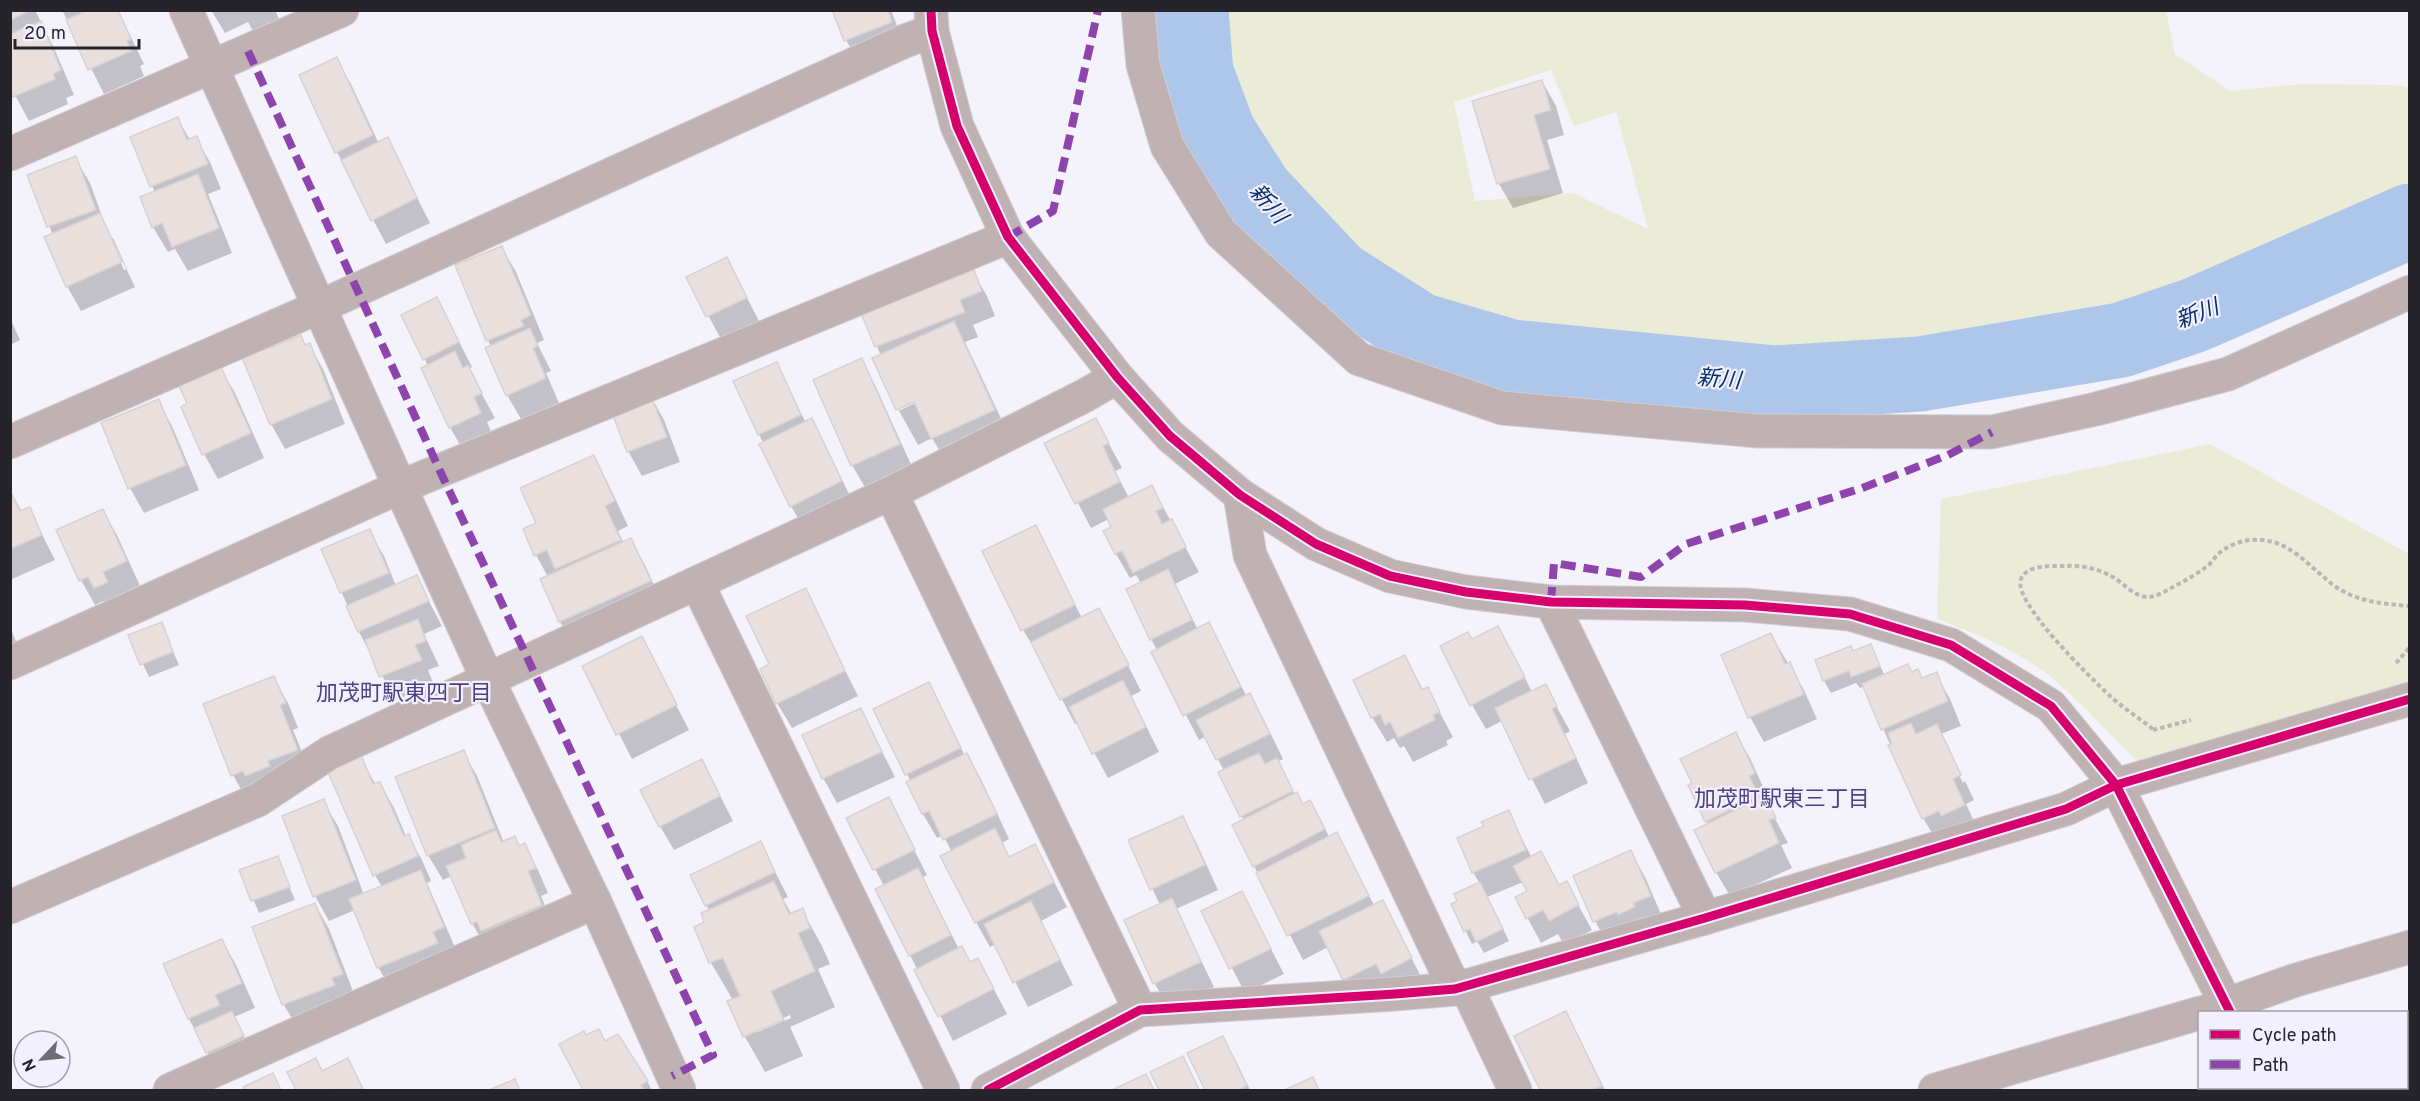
<svg xmlns="http://www.w3.org/2000/svg" width="2420" height="1101" font-family="Overpass,'Noto Sans JP',sans-serif">
<rect width="100%" height="100%" fill="#f4f2fa"/>
<!-- green -->
<g fill="#ebecd8" fill-rule="evenodd">
<path d="M1216,11H2166L2175,54L2230,91L2302,84L2396,85L2409,88V209L2150,321L2018,350L1850,366L1620,360L1416,317L1320,233L1223,84ZM1551,70L1574,126L1616,112L1648,229L1573,193L1475,201L1454,102Z"/>
<path d="M2210,444L2409,554V686L2142,765C2111,737 2085,705 2052,678C2020,651 1976,634 1937,619L1941,499Z"/>
</g>
<!-- shadow -->
<g fill="#0003" fill-rule="evenodd">
<path d="M10,10H35L54,48L74,95L66,98L68,104L29,121L10,86Z"/>
<path d="M62,10H118L144,64L140,66L144,76L104,94Z"/>
<path d="M211,10H275L279,19L253,31L248,22L225,33Z"/>
<path d="M834,10H891L905,47L860,65L846,40Z"/>
<path d="M336,59L351,84L379,144L387,139L430,223L386,244L337,152Z"/>
<path d="M1542,81L1556,106L1564,135L1547,140L1563,193L1513,208L1499,184L1474,102Z"/>
<path d="M178,119L190,140L196,138L210,162L221,189L208,194L232,253L188,271L175,249L168,252L153,227L155,192L152,186Z"/>
<path d="M75,158L90,183L104,222L135,287L81,311L67,286L53,235L29,176ZM110,238H113L127,269L124,270Z"/>
<path d="M502,248L516,272L544,340L537,343L551,371L546,373L559,403L521,419L507,395L491,347L457,266Z"/>
<path d="M727,259L760,323L722,341L688,278Z"/>
<path d="M973,272L987,296L995,316L973,325L978,337L965,342L1014,446L953,473L932,438L918,445L898,409L874,359L881,356L863,314ZM921,397L922,400L898,411V407Z"/>
<path d="M437,299L472,367L468,369L495,418L487,422L494,438L464,452L450,427L425,359Z"/>
<path d="M10,318L20,340L10,345Z"/>
<path d="M309,344L323,369L345,424L285,449L271,424L269,350Z"/>
<path d="M861,360L875,385L913,469L866,489L852,465Z"/>
<path d="M776,364L806,423L811,420L825,445L855,506L805,530L791,506L759,434Z"/>
<path d="M221,369L235,393L264,458L218,479L204,454L189,404Z"/>
<path d="M650,395L664,420L680,462L642,476L628,451Z"/>
<path d="M158,401L172,426L199,490L144,513L130,488Z"/>
<path d="M1096,420L1122,468L1115,471L1129,498L1152,487L1199,572L1175,584L1198,630L1209,624L1247,697L1250,695L1264,720L1283,759L1277,762L1295,795L1303,806L1310,802L1330,838L1337,834L1374,905L1382,902L1425,984L1358,1003L1328,947L1303,960L1254,866L1244,821L1224,771L1206,736L1199,740L1153,652L1157,650L1151,639L1141,583L1136,575L1130,578L1116,554L1105,532L1113,528L1109,519L1091,528L1047,444Z"/>
<path d="M593,457L607,481L628,526L618,531L624,543L630,540L645,565L664,607L575,646L560,622L542,580L548,577L536,555L538,524Z"/>
<path d="M10,490L22,512L29,509L55,560L10,580Z"/>
<path d="M103,511L117,535L140,586L116,597L121,607L109,612L103,601L95,605L81,580Z"/>
<path d="M1035,527L1082,618L1112,634L1141,691L1131,696L1159,752L1108,778L1078,723L1075,724L1038,654L1023,630Z"/>
<path d="M369,531L384,556L396,586L416,577L442,626L424,634L439,666L428,670L434,685L395,700L359,632L323,550Z"/>
<path d="M805,590L858,696L792,728L777,703L771,665Z"/>
<path d="M161,624L179,665L149,677L130,636Z"/>
<path d="M10,627L23,658L10,663Z"/>
<path d="M1771,635L1803,688L1817,719L1764,742L1750,717L1723,656Z"/>
<path d="M641,638L689,730L632,759L584,666Z"/>
<path d="M1472,641L1512,652L1532,692L1545,686L1570,731L1565,734L1588,783L1545,804L1502,721L1486,729L1472,705Z"/>
<path d="M1870,646L1885,676L1912,673L1922,680L1936,674L1950,699L1961,726L1941,734L1950,749H1947L1963,783L1965,781L1974,800L1966,804L1978,830L1938,843L1923,818L1864,686L1860,688L1856,683L1831,693L1824,681L1853,652Z"/>
<path d="M1405,657L1424,691L1427,689L1453,737L1446,741L1448,745L1413,762L1404,746L1400,748L1394,738L1387,742L1372,717Z"/>
<path d="M274,678L288,703L298,728L293,730L311,775L247,800L233,775Z"/>
<path d="M928,684L965,756L981,779L1009,839L1002,843L1010,858L1048,870L1067,907L1041,921L1073,985L1028,1007L996,944L990,947L976,922L952,852L943,835L937,838L923,814L908,783L911,782L875,710Z"/>
<path d="M861,710L895,777L837,803L823,778L804,736Z"/>
<path d="M1735,734L1750,758L1768,798L1765,800L1788,843L1781,845L1792,868L1730,896L1716,872L1708,825L1694,784Z"/>
<path d="M463,751L477,776L504,843L515,838L520,847L524,845L538,870L548,893L541,896L555,930L486,948L472,923L452,876L443,880L428,855Z"/>
<path d="M360,757L376,785L380,783L394,808L406,836H408L422,860L431,881L427,883L457,952L393,992L378,967L355,910L329,921L315,896L323,801L338,826L364,895L382,887L375,875Z"/>
<path d="M702,761L733,821L674,850L660,826Z"/>
<path d="M888,799L927,875L922,878L959,949L991,984L1007,1014L953,1041L910,955L884,886L848,818Z"/>
<path d="M1508,812L1532,858L1559,886L1566,883L1592,930L1564,945L1558,934L1541,943L1517,898L1529,892L1523,882L1487,897L1509,941L1484,953L1477,941L1472,944L1453,905L1480,884L1473,872L1486,827Z"/>
<path d="M1182,818L1196,842L1218,890L1176,909L1214,987L1169,1008L1155,984L1126,921L1160,905L1130,841Z"/>
<path d="M760,843L788,897L783,899L792,915L802,910L822,946L830,964L818,969L835,1007L790,1027L803,1056L765,1072L745,1037L729,1002L733,1000L711,963L696,927L706,922L710,911L706,905ZM790,1015L791,1018L758,1032V1029Z"/>
<path d="M1631,852L1645,877L1664,921L1609,946L1595,921Z"/>
<path d="M277,858L295,900L259,913L241,871Z"/>
<path d="M1242,893L1284,974L1245,993L1203,912Z"/>
<path d="M315,904L329,929L356,999L298,1029L284,1005L254,928Z"/>
<path d="M222,940L236,965L255,1008L234,1017L250,1049L214,1065L189,1019Z"/>
<path d="M1565,1013L1579,1037L1605,1090H1542L1516,1036Z"/>
<path d="M2410,1022V1090H2356L2355,1088H2406Z"/>
<path d="M586,1037L605,1042L647,1081L652,1090H585L561,1045Z"/>
<path d="M1222,1038L1237,1063L1250,1090H1206L1189,1054Z"/>
<path d="M1183,1058L1200,1090H1161L1152,1073Z"/>
<path d="M347,1060L364,1090H298L289,1073L322,1072Z"/>
<path d="M1145,1076L1154,1090H1114Z"/>
</g>
<g fill="none" stroke-linecap="round" stroke-linejoin="round">
<!-- river -->
<path stroke="#afc6eb" stroke-width="75" d="M1191,10L1196,73L1219,134L1256,192L1336,277L1419,330L1511,357L1775,383L1920,374L2121,340L2195,315L2410,221"/>
</g>
<!-- building -->
<g fill="#e9e0dd" stroke="#d7d3d4" stroke-width="1.5">
<path d="M10,10H31L10,20Z"/>
<path d="M88,10H118L131,39L127,41L131,51L88,70L66,20Z"/>
<path d="M832,10H888L892,22L844,41Z"/>
<path d="M41,21L61,70L53,74L55,79L13,97L10,90V34Z"/>
<path d="M337,57L373,135L335,153L299,75Z"/>
<path d="M1542,80L1551,110L1534,115L1550,169L1497,184L1472,101Z"/>
<path d="M178,117L187,140L197,136L208,164L150,187L130,137Z"/>
<path d="M388,137L417,198L371,221L341,160Z"/>
<path d="M76,156L96,210L47,227L27,175Z"/>
<path d="M198,174L219,228L172,247L162,223L152,228L140,197Z"/>
<path d="M100,213L122,262L66,287L44,237Z"/>
<path d="M502,246L531,315L521,320L524,326L486,341L455,265Z"/>
<path d="M727,257L747,298L706,317L686,277Z"/>
<path d="M974,270L982,291L960,300L965,312L875,347L861,313Z"/>
<path d="M437,297L459,342L423,360L401,315Z"/>
<path d="M954,321L995,410L931,439L914,402L896,410L872,358Z"/>
<path d="M530,328L538,346L533,348L546,378L506,396L485,348Z"/>
<path d="M301,335L305,345L310,343L332,399L270,425L241,355L268,344L270,348Z"/>
<path d="M455,351L463,368L468,365L482,393L474,397L481,413L449,428L421,368Z"/>
<path d="M862,358L900,444L851,466L813,380Z"/>
<path d="M777,362L801,415L758,435L733,381Z"/>
<path d="M221,367L251,433L202,455L181,407L187,403L179,386Z"/>
<path d="M650,393L667,437L627,452L610,408Z"/>
<path d="M159,399L186,465L128,489L101,423Z"/>
<path d="M812,418L842,481L790,507L759,444Z"/>
<path d="M1096,418L1109,443L1103,446L1120,482L1075,504L1044,443Z"/>
<path d="M594,455L615,501L605,506L621,540L555,569L547,550L534,556L523,529L536,523L520,488Z"/>
<path d="M1152,485L1163,508L1156,511L1162,524L1172,519L1186,547L1133,573L1122,551L1115,554L1103,531L1111,527L1103,509Z"/>
<path d="M10,491L20,511L30,507L42,535L10,549Z"/>
<path d="M103,509L127,561L103,572L108,582L94,588L88,577L79,581L56,530Z"/>
<path d="M1036,525L1075,605L1021,631L982,551Z"/>
<path d="M370,529L389,573L340,593L321,549Z"/>
<path d="M631,538L651,581L559,622L540,579Z"/>
<path d="M1168,569L1192,620L1150,640L1126,589Z"/>
<path d="M417,575L429,601L358,632L346,606Z"/>
<path d="M806,588L845,671L776,704L760,669L769,664L746,616Z"/>
<path d="M1099,608L1129,665L1060,700L1031,642Z"/>
<path d="M418,619L426,641L415,645L422,660L379,677L365,640Z"/>
<path d="M162,622L173,652L140,665L128,635Z"/>
<path d="M1209,622L1241,687L1183,716L1151,652Z"/>
<path d="M1498,626L1525,677L1470,706L1440,646L1468,632L1472,639Z"/>
<path d="M1771,633L1785,664L1790,662L1804,694L1748,718L1721,655Z"/>
<path d="M642,636L677,705L616,735L582,666Z"/>
<path d="M1871,644L1880,666L1851,677L1849,671L1823,681L1815,660L1851,646L1853,651Z"/>
<path d="M1405,655L1422,690L1428,687L1440,712L1433,715L1435,720L1398,738L1390,722L1385,725L1380,714L1371,718L1353,680Z"/>
<path d="M1908,664L1912,672L1918,669L1922,678L1937,672L1948,701L1881,730L1862,684Z"/>
<path d="M274,676L286,703L280,705L298,750L268,761L270,766L245,776L243,771L231,776L203,704Z"/>
<path d="M1123,680L1146,727L1092,754L1069,707Z"/>
<path d="M929,682L961,748L905,775L873,709Z"/>
<path d="M1546,684L1557,706L1552,709L1576,758L1529,780L1495,708Z"/>
<path d="M1250,693L1270,734L1216,760L1196,720Z"/>
<path d="M861,708L882,752L822,779L802,735Z"/>
<path d="M1911,723L1916,734L1937,724L1961,775L1953,779L1965,805L1941,816L1939,811L1922,819L1888,745L1892,744L1888,733Z"/>
<path d="M1736,732L1755,773L1749,776L1759,796L1705,822L1688,785L1692,783L1680,759Z"/>
<path d="M464,750L495,828L427,856L395,777Z"/>
<path d="M967,753L997,814L943,840L929,811L922,814L906,782Z"/>
<path d="M1259,753L1265,764L1277,758L1293,791L1240,817L1218,772Z"/>
<path d="M361,755L373,784L380,782L404,836L409,834L418,856L373,876L327,770Z"/>
<path d="M702,759L720,796L659,827L640,790Z"/>
<path d="M1297,792L1303,804L1310,800L1325,829L1253,867L1232,825Z"/>
<path d="M1765,796L1776,818L1769,820L1779,843L1715,873L1694,830Z"/>
<path d="M889,797L915,850L873,870L846,818Z"/>
<path d="M324,799L356,880L313,897L282,816Z"/>
<path d="M1509,810L1526,850L1472,873L1457,838L1484,826L1481,822Z"/>
<path d="M1183,816L1205,865L1150,890L1128,840Z"/>
<path d="M995,828L1009,857L1035,844L1054,882L975,923L940,856Z"/>
<path d="M496,830L501,842L515,836L519,846L525,843L536,868L528,871L542,905L481,931L477,922L471,924L446,866L466,858L461,845Z"/>
<path d="M1337,832L1369,896L1287,936L1256,873Z"/>
<path d="M761,841L775,872L705,906L690,875Z"/>
<path d="M1631,850L1651,896L1633,903L1635,907L1618,915L1617,912L1593,922L1573,876Z"/>
<path d="M1541,851L1559,885L1567,881L1579,905L1549,921L1543,910L1526,919L1515,897L1527,891L1513,866Z"/>
<path d="M278,856L290,887L251,901L239,870Z"/>
<path d="M918,868L951,935L909,956L875,889Z"/>
<path d="M421,870L444,927L433,932L438,943L377,968L349,899Z"/>
<path d="M774,881L789,914L803,908L810,928L798,933L815,971L771,991L784,1020L743,1037L727,1001L740,996L723,958L709,963L694,927L704,922L701,913Z"/>
<path d="M1480,882L1503,929L1476,942L1470,929L1464,932L1451,904L1457,901L1454,894Z"/>
<path d="M1242,891L1271,949L1229,969L1201,911Z"/>
<path d="M1172,898L1201,962L1153,984L1124,920Z"/>
<path d="M1383,900L1412,958L1381,974L1376,964L1343,980L1319,931Z"/>
<path d="M1031,901L1060,960L1013,983L984,924Z"/>
<path d="M315,903L343,974L332,978L335,985L282,1005L252,927Z"/>
<path d="M222,939L242,983L215,995L220,1005L188,1019L163,964Z"/>
<path d="M962,946L970,962L978,958L994,989L938,1017L914,970Z"/>
<path d="M232,1011L244,1036L206,1053L194,1028Z"/>
<path d="M1566,1011L1602,1086L1591,1090H1540L1514,1036Z"/>
<path d="M2410,1020V1090H2355L2353,1088H2406V1022Z"/>
<path d="M599,1029L605,1041L618,1034L648,1081L641,1085L644,1090H583L559,1044L584,1031L586,1035Z"/>
<path d="M1223,1036L1247,1086L1238,1090H1205L1187,1053Z"/>
<path d="M1183,1056L1199,1090H1159L1150,1072Z"/>
<path d="M316,1058L322,1071L348,1058L363,1089L296,1090L287,1072Z"/>
<path d="M273,1073L281,1090H244L243,1087Z"/>
<path d="M1146,1074L1154,1090H1112Z"/>
<path d="M1313,1077L1319,1090H1284Z"/>
<path d="M515,1079L520,1090H489Z"/>
</g>
<g fill="none" stroke-linecap="round" stroke-linejoin="round">
<defs>
<g id="minor">
<path d="M186,10L400,487L488,680L595,902L679,1090"/>
<path d="M931,10L932,31L957,126L1008,237L1117,377L1170,436L1240,495L1316,544L1390,576L1466,592L1551,602L1745,605L1850,614L1951,645L2051,706L2116,785"/>
<path d="M1138,10L1143,65L1167,146L1221,233L1359,359L1502,408L1758,431L1992,432L2096,409L2228,374L2410,292"/>
<path d="M10,154L342,10"/>
<path d="M10,442L319,307L905,41L932,31"/>
<path d="M891,493L1140,1010"/>
<path d="M1240,495L1250,555L1455,989"/>
<path d="M697,583L943,1090"/>
<path d="M1551,602L1705,918"/>
<path d="M10,663L400,487L1008,237"/>
<path d="M10,907L258,800L329,753L891,493L1084,396L1117,377"/>
<path d="M1466,986L1515,1090"/>
<path d="M170,1090L595,902"/>
<path d="M988,1090L1140,1010L1395,994L1455,989L1705,918L2066,809L2116,785L2410,699"/>
</g>
<g id="tertiary">
<path d="M2116,785L2230,1012"/>
<path d="M2205,1012L2296,980L2410,947"/>
<path d="M2266,1088L2268,1090"/>
<path d="M1935,1090L2200,1013"/>
</g>
</defs>
<!-- minor casing -->
<use href="#minor" stroke="#d0ced4" stroke-width="35"/>
<!-- tertiary casing -->
<use href="#tertiary" stroke="#d0ced4" stroke-width="35"/>
<!-- path -->
<g stroke="#bdb4b6" stroke-width="4" stroke-dasharray="4.5 3" stroke-linecap="butt">
<path d="M2396,663L2410,647"/>
<path d="M2153,729C2139,718 2123,708 2110,696C2092,679 2012,602 2021,579C2027,564 2054,566 2067,566C2081,565 2099,569 2111,576C2123,582 2134,598 2150,597C2157,596 2164,592 2171,588C2183,582 2195,575 2206,567C2211,564 2214,558 2218,554C2232,542 2251,537 2269,541C2295,546 2315,572 2336,587C2359,602 2383,604 2410,606"/>
<path d="M2153,730L2191,720"/>
</g>
<!-- minor -->
<use href="#minor" stroke="#c0b2b2" stroke-width="33"/>
<!-- tertiary -->
<use href="#tertiary" stroke="#c0b2b2" stroke-width="33"/>
<!-- quiet -->
<g stroke="#8e44ad" stroke-width="8" stroke-dasharray="15 8" stroke-linecap="butt">
<path d="M248,51L440,471L713,1055L672,1076"/>
<path d="M1008,237L1053,211L1098,10"/>
<path d="M1551,602L1554,563L1641,577L1686,544L1862,488L1948,455L1992,432"/>
</g>
<defs>
<g id="cycleway">
<path d="M931,10L932,31L957,126L1008,237L1117,377L1170,436L1240,495L1316,544L1390,576L1466,592L1551,602L1745,605L1850,614L1951,645L2051,706L2116,785L2230,1012"/>
<path d="M988,1090L1140,1010L1395,994L1455,989L1705,918L2066,809L2116,785L2410,699"/>
</g>
</defs>
<!-- cycleway casing -->
<use href="#cycleway" stroke="#f2effe" stroke-width="13"/>
<!-- cycleway -->
<use href="#cycleway" stroke="#d6006c" stroke-width="9"/>
</g>
<g text-anchor="middle" stroke-width="4.5" stroke-linejoin="round" paint-order="stroke">
<!-- water labels -->
<g font-size="22" font-style="italic" fill="#052f69" stroke="#f2effe">
<text transform="translate(1269 203) rotate(49)" y="8">新川</text>
<text transform="translate(2197 313) rotate(-21)" y="8">新川</text>
<text transform="translate(1719 378) rotate(5)" y="8">新川</text>
</g>
<!-- neighbourhood labels -->
<g font-size="22" fill="#4d417f" stroke="#f2effe">
<text x="404" y="700">加茂町駅東四丁目</text>
<text x="1782" y="806">加茂町駅東三丁目</text>
</g>
</g>
<!-- border -->
<rect width="2420" height="1101" fill="none" stroke="#25242b" stroke-width="24"/>
<!-- legend -->
<rect x="2198" y="1011" width="210" height="78" fill="#f2effe" stroke="#a09eaa" stroke-width="1.5"/>
<rect x="2210" y="1030" width="30" height="9" fill="#d6006c" stroke="#a09eaa" stroke-width="1.5"/>
<text x="2252" y="1041" font-size="18" fill="#25242b">Cycle path</text>
<rect x="2210" y="1060" width="30" height="9" fill="#8e44ad" stroke="#a09eaa" stroke-width="1.5"/>
<text x="2252" y="1071" font-size="18" fill="#25242b">Path</text>
<!-- north arrow -->
<g transform="translate(42 1059) rotate(244)"><circle r="28" fill="#f2effe" stroke="#a09eaa" stroke-width="1.5"/>
<path d="M0-4.5L10 22L0 15L-10 22Z" fill="#6d6c73"/>
<text y="-9" font-size="16" font-weight="bold" text-anchor="middle" fill="#25242b">N</text>
</g>
<!-- scale -->
<path d="M15 39v9h124v-9" fill="none" stroke="#25242b" stroke-width="3"/>
<text x="24" y="39" font-size="18" fill="#25242b" stroke="#f2effe" stroke-width="4.5" paint-order="stroke">20 m</text>
</svg>
